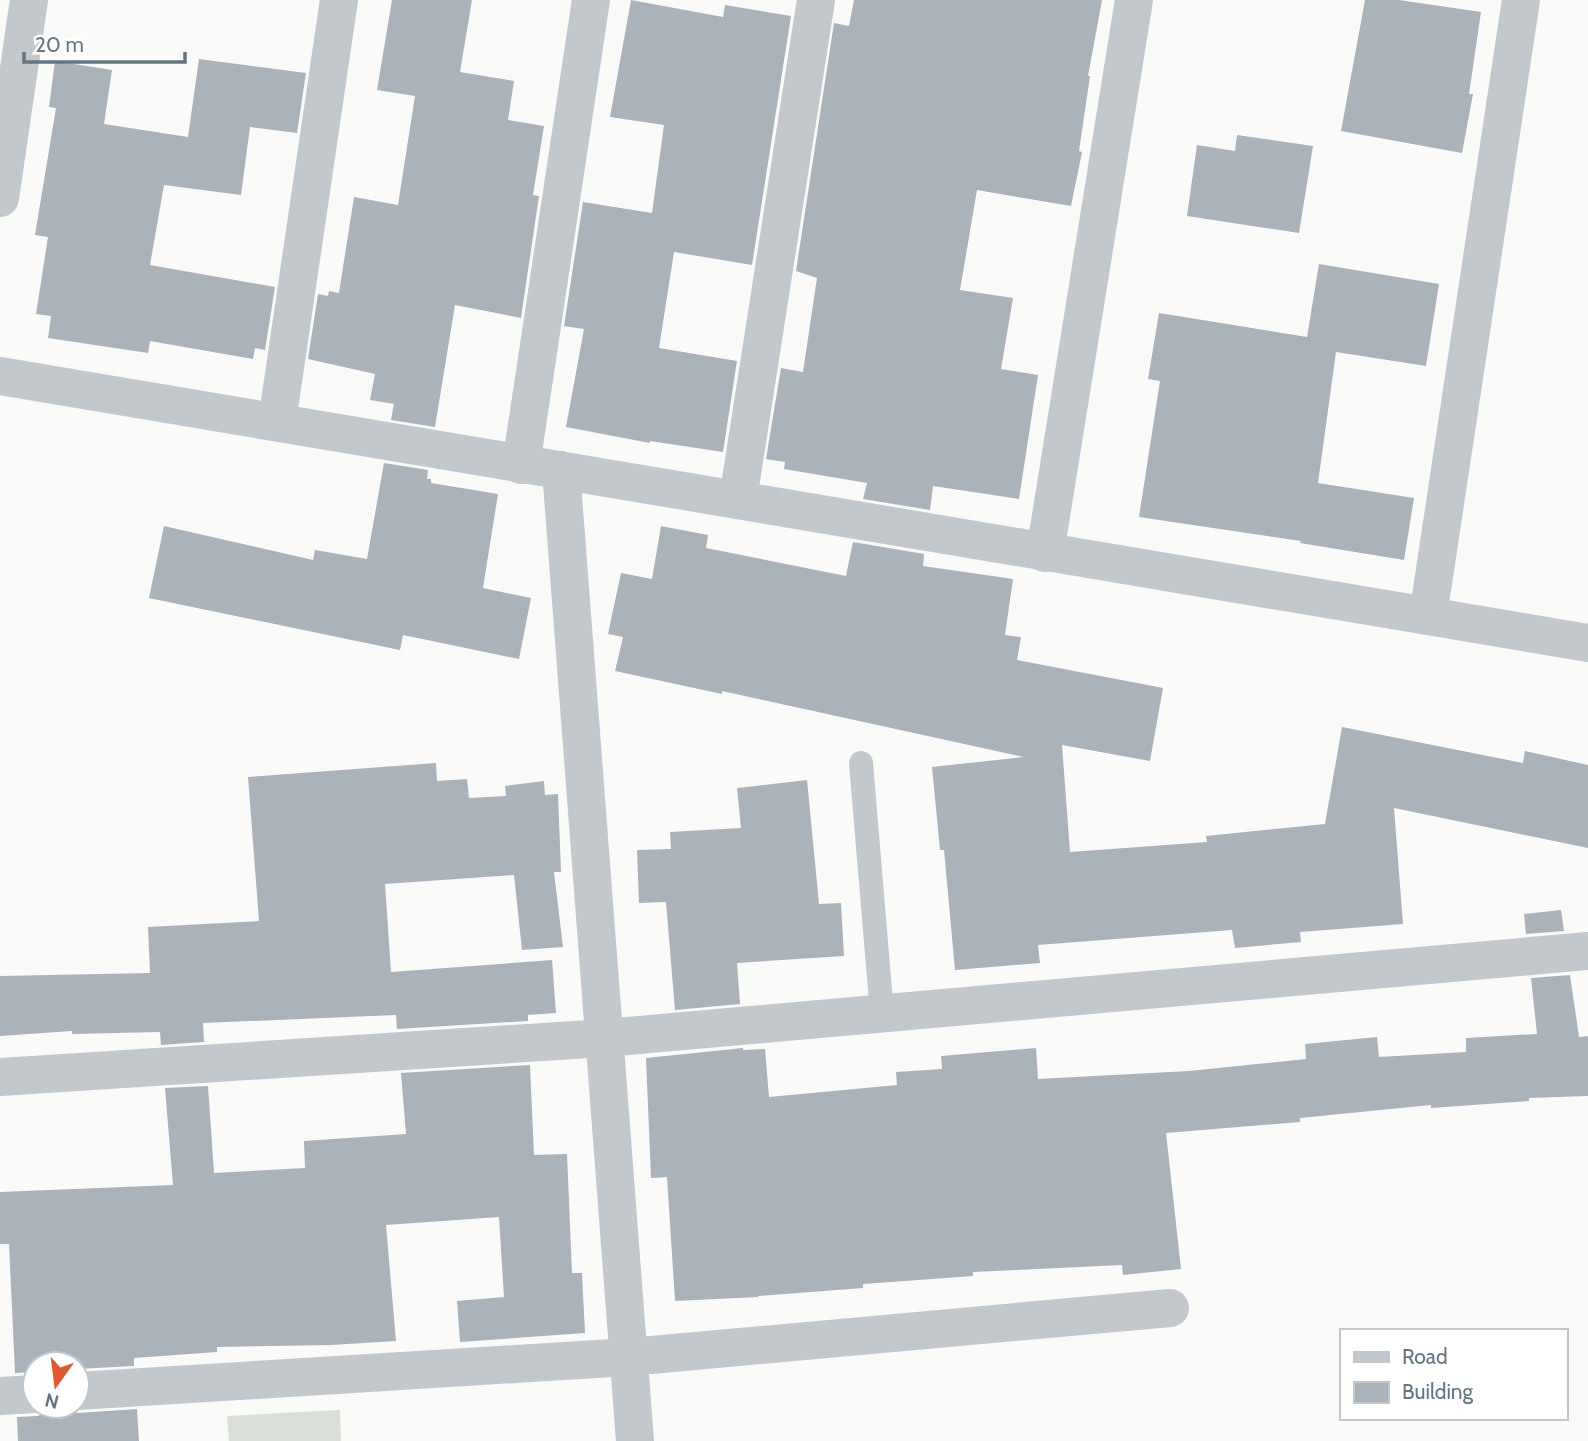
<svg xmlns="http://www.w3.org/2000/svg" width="1588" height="1441" font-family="Cabin,sans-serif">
<rect width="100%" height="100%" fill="#fafaf8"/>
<!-- green -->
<path fill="#dadfd7" d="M340,1410L341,1441H229L227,1416Z"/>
<!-- building -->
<g fill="#aab3b9">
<path d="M392,0H472L460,72L514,81L508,120L544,126L533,195L539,196L521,318L455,305L435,427L391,420L394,404L370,400L375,374L308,359L318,294L328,296L329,291L339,293L354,197L398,205L415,96L377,90Z"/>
<path d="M631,0L723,17L725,5L791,16L752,265L674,252L659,348L737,361L723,452L650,441V443L566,427L584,329L564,326L583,202L652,213L664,125L610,117Z"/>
<path d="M854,0H1102L1088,76H1090L1079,151L1082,152L1071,206L977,190L960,290L1013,298L1001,369L1038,375L1019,499L933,486L930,510L863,499L867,483L784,469L785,462L766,459L781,368L803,372L817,278L796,271L834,23L849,26Z"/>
<path d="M1365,0H1399L1481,12L1469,94H1473L1462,153L1341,131Z"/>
<path d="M199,59L306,73L297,133L250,127L241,195L164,185L150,265L275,287L265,350L255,348L253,359L150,341L148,353L48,338L51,316L36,314L48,237L35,235L56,108L49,107L55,61L112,70L104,124L188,137Z"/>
<path d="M1237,135L1313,146L1299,233L1187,216L1197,145L1235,151Z"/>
<path d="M1319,264L1439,284L1426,366L1336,352L1318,483L1414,498L1404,560L1300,543L1301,541L1139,517L1160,381L1148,379L1159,313L1307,337Z"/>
<path d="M384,463L428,470L427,479H431V483L498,494L483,588L531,598L519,659L403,635L400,650L149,598L164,526L313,560L315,550L367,559Z"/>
<path d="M661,526L708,535L706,548L846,576L853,542L924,554L923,566L1013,579L1005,635L1021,637L1017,660L1163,688L1150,761L1062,745L1070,852L1207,842L1206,836L1325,824L1342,727L1523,763L1525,751L1588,765V848L1394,808L1403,924L1300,932L1301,942L1235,948L1232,930L1038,945L1040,963L955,970L944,850H940L932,767L1024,757L722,691V694L615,671L623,637L608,634L621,573L652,579Z"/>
<path d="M436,763L437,781L467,779L469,798L506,796L505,786L544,781L545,795L558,794L561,872H554L563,947L522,950L514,875L385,884L391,972L552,960L556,1013L528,1015V1021L397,1029L396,1015L203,1023L204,1042L161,1045L160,1032L72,1034V1031L0,1036V976L150,973L148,927L259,921L248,777Z"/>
<path d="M807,780L819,904L841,903L844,956L737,963L740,1004L675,1010L666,902L639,903L637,850L671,849L670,832L741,828L737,788Z"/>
<path d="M1561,910L1564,931L1526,934L1524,914Z"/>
<path d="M1570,975L1579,1037L1588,1036V1096L1529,1098V1101L1431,1108V1105L1300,1118V1122L1166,1133L1181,1269L1123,1275L1122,1265L973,1272V1276L863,1284V1288L758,1296V1297L675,1301L667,1177L651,1178L646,1058L743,1048V1050L765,1049L769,1097L897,1085L896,1072L942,1069L941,1056L1036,1048L1038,1079L1189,1071L1306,1059L1305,1044L1377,1037L1379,1057L1466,1052V1038L1537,1034L1531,978Z"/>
<path d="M530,1065L534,1155L567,1154L572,1273H582L585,1333L460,1342L457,1301L504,1297L499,1217L386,1225L396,1341L331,1345L217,1347V1352L134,1358V1366L77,1369V1364H35V1372L15,1373L9,1244H0V1192L173,1185L165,1088L208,1086L214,1173L305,1168L304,1141L406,1134L401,1073Z"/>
<path d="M53,1406H62L68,1411L78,1413L137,1409L139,1441H18L17,1417L37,1416L46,1413Z"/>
</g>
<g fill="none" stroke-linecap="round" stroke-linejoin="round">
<!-- service -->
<path stroke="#c3c8cc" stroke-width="24" d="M861,763L882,1014"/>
<!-- minor -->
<g stroke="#c3c8cc" stroke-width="38">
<path d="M0,198L29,0"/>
<path d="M0,376L1588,643"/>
<path d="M277,422L339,0"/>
<path d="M521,465L591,0"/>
<path d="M561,470L635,1441"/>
<path d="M738,499L816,0"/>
<path d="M1045,553L1134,0"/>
<path d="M1428,616L1521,0"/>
<path d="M0,1077L605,1038L1588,951"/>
<path d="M77,1391L629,1357L1170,1308"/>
<path d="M0,1396L35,1394"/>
</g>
</g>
<!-- legend -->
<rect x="1340" y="1329" width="228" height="91" fill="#ffffff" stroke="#c1c8cd" stroke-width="2"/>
<rect x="1354" y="1352" width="35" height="10" fill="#c3c8cc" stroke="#c1c8cd" stroke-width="2"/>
<text x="1402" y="1364" font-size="21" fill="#657683">Road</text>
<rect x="1354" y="1382" width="35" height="21" fill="#aab3b9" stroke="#c1c8cd" stroke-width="2"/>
<text x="1402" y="1399" font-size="21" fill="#657683">Building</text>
<!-- north arrow -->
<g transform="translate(56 1385) rotate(194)"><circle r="33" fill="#ffffff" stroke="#c1c8cd" stroke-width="2"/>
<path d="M0-5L12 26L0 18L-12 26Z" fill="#e4572e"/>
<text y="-10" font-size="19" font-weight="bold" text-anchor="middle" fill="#657683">N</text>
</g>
<!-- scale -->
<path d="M24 52v10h161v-10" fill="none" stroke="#657683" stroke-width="3.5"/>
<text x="35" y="52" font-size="21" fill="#657683" stroke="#ffffff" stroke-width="5" paint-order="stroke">20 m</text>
</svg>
